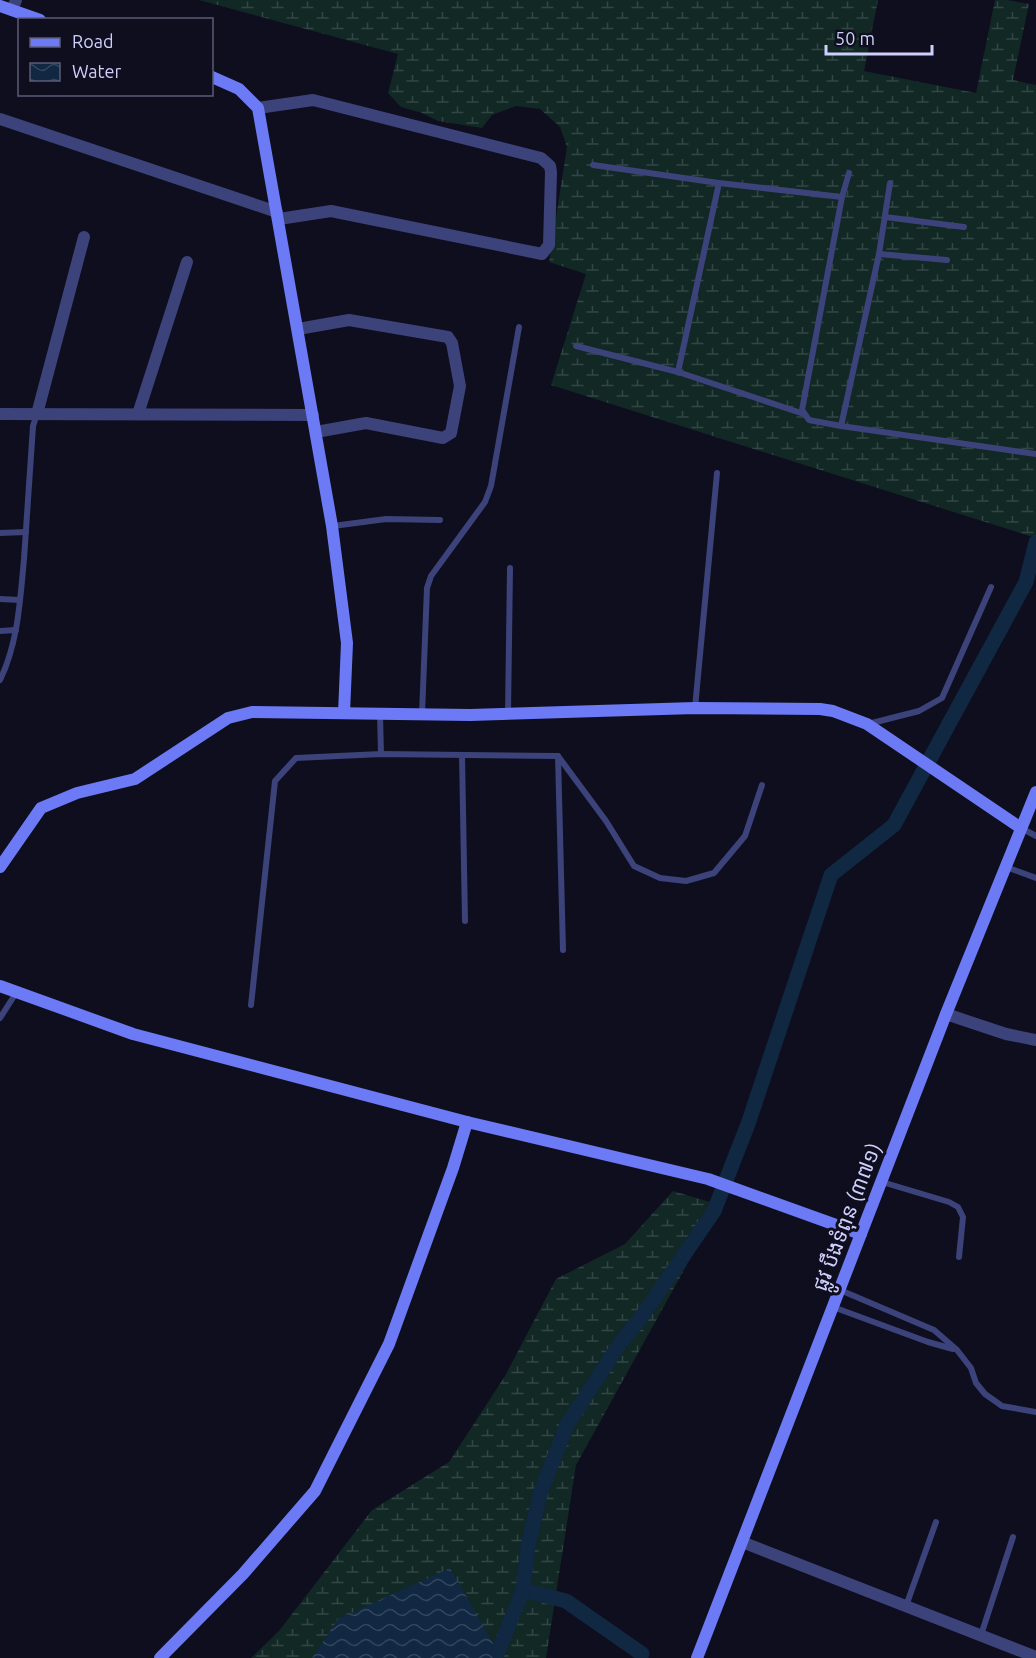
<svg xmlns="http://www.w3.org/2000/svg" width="1036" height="1658" font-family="Ubuntu,'Noto Sans Khmer',sans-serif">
<defs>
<pattern id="wetland-marsh" width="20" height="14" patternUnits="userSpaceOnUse" patternTransform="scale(1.5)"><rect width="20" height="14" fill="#112824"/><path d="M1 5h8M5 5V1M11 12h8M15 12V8" fill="none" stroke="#324645"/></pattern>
<pattern id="water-waves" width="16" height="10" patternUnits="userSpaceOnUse" patternTransform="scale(1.5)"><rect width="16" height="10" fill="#102841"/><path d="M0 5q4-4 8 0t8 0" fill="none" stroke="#32465d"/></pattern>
</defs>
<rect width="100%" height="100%" fill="#0e0e1e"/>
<!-- wetland -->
<g fill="url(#wetland-marsh)">
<path d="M199,0H878L864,71L976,93L995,0H1007L1029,4L1013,80L1036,85V538L551,385L586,274L549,262L567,147L560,127L540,109L516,106L492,115L482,128L438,121L422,113L401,107L388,93L398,54Z"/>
<path d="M673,1191L720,1205L576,1465L546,1658H251L279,1631L372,1510L449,1462L505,1376L556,1279L625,1244Z"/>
</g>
<!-- water -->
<path fill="url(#water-waves)" d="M450,1568L498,1652L495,1658H312L338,1619Z"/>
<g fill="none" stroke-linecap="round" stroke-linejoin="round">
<!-- canal -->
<g stroke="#102841" stroke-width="15">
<path d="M523,1590L566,1601L642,1654"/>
<path d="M498,1652L523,1590L528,1546L541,1491L567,1425L620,1343L640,1319L714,1211L748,1124L831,875L894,825L1026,582L1036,542"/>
</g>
<!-- lane -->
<g stroke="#3c427a" stroke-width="6">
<path d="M593,165L719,183L678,372"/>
<path d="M719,183L842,197"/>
<path d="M890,183L879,254L841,426L1036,454"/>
<path d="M885,217L964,227"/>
<path d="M879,254L947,260"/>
<path d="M576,346L678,372L804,414"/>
<path d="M841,426L809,420L802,410L842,197L849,173"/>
<path d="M333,526L386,519L440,520"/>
<path d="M0,533L26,532"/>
<path d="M0,599L20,600"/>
<path d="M0,631L16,630"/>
<path d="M0,680C18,643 20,601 24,559C27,515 30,471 33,426L37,414"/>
<path d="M695,708L717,473"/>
<path d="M380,714L381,754"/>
<path d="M422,714L427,588L431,576L485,502L491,486L519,327"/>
<path d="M508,714L510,568"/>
<path d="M868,724L919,711L942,698L991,587"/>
<path d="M462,755L465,921"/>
<path d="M558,756L563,950"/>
<path d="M1021,828L1036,836"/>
<path d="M1006,867L1036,878"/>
<path d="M251,1005L275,781L296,758L381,754L558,756L606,821L634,866L660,878L686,881L714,873L745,836L762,785"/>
<path d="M0,1018L16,993"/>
<path d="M882,1182L949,1202L958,1207L963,1217L959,1257"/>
<path d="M840,1290L934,1330L957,1350L971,1368L976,1383L985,1394L1002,1406L1036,1412"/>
<path d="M833,1307L928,1342L953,1349"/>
<path d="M906,1606L936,1522"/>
<path d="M981,1635L1013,1537"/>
</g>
<!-- street -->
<g stroke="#3c427a" stroke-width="12">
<path d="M12,10L16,0"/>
<path d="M258,108L313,100L541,158L550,166L551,172L549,245L542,254L331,211L279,219"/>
<path d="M0,119L277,212"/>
<path d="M298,329L349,320L448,337L452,343L460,386L451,433L443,438L366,423L316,432"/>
<path d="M0,414L313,415"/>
<path d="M37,414L84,237"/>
<path d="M138,414L187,262"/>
<path d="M946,1014L1006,1034L1036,1040"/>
<path d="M742,1542L1036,1657"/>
</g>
<!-- secondary -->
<g stroke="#6c7af5" stroke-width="12">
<path d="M0,6L40,20"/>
<path d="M212,77L239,89L258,108L332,526L347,643L344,713"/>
<path d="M0,867L41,808L77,793L135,779L228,718L252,712L470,715L695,708L820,709L833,711L867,724L1021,828"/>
<path d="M0,986L133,1034L467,1122L708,1179L861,1234"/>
<path d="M160,1658L243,1574L315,1491L389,1344L453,1168L467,1122"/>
<path d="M697,1658L946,1014L1036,792"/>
</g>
</g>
<g text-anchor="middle" stroke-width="6" stroke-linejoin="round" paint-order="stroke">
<!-- street labels -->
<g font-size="21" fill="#cecffc" stroke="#0e0e1e">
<text transform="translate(847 1217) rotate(-69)" y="7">ផ្លូវ បឹងទំពុន (៣៧១)</text>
</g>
</g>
<!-- legend -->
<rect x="18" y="18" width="195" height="78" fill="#0e0e1e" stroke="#5b5b77" stroke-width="1.5"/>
<rect x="30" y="38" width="30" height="9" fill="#6c7af5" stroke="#5b5b77" stroke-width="1.5"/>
<text x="72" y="48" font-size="18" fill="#cecffc">Road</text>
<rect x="30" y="63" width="30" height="18" fill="url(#water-waves)" stroke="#5b5b77" stroke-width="1.5"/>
<text x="72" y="78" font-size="18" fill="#cecffc">Water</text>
<!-- scale -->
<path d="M826 45v9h106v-9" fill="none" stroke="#cecffc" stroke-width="3"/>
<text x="835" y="45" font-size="18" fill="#cecffc" stroke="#0e0e1e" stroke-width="4.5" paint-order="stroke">50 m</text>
</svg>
